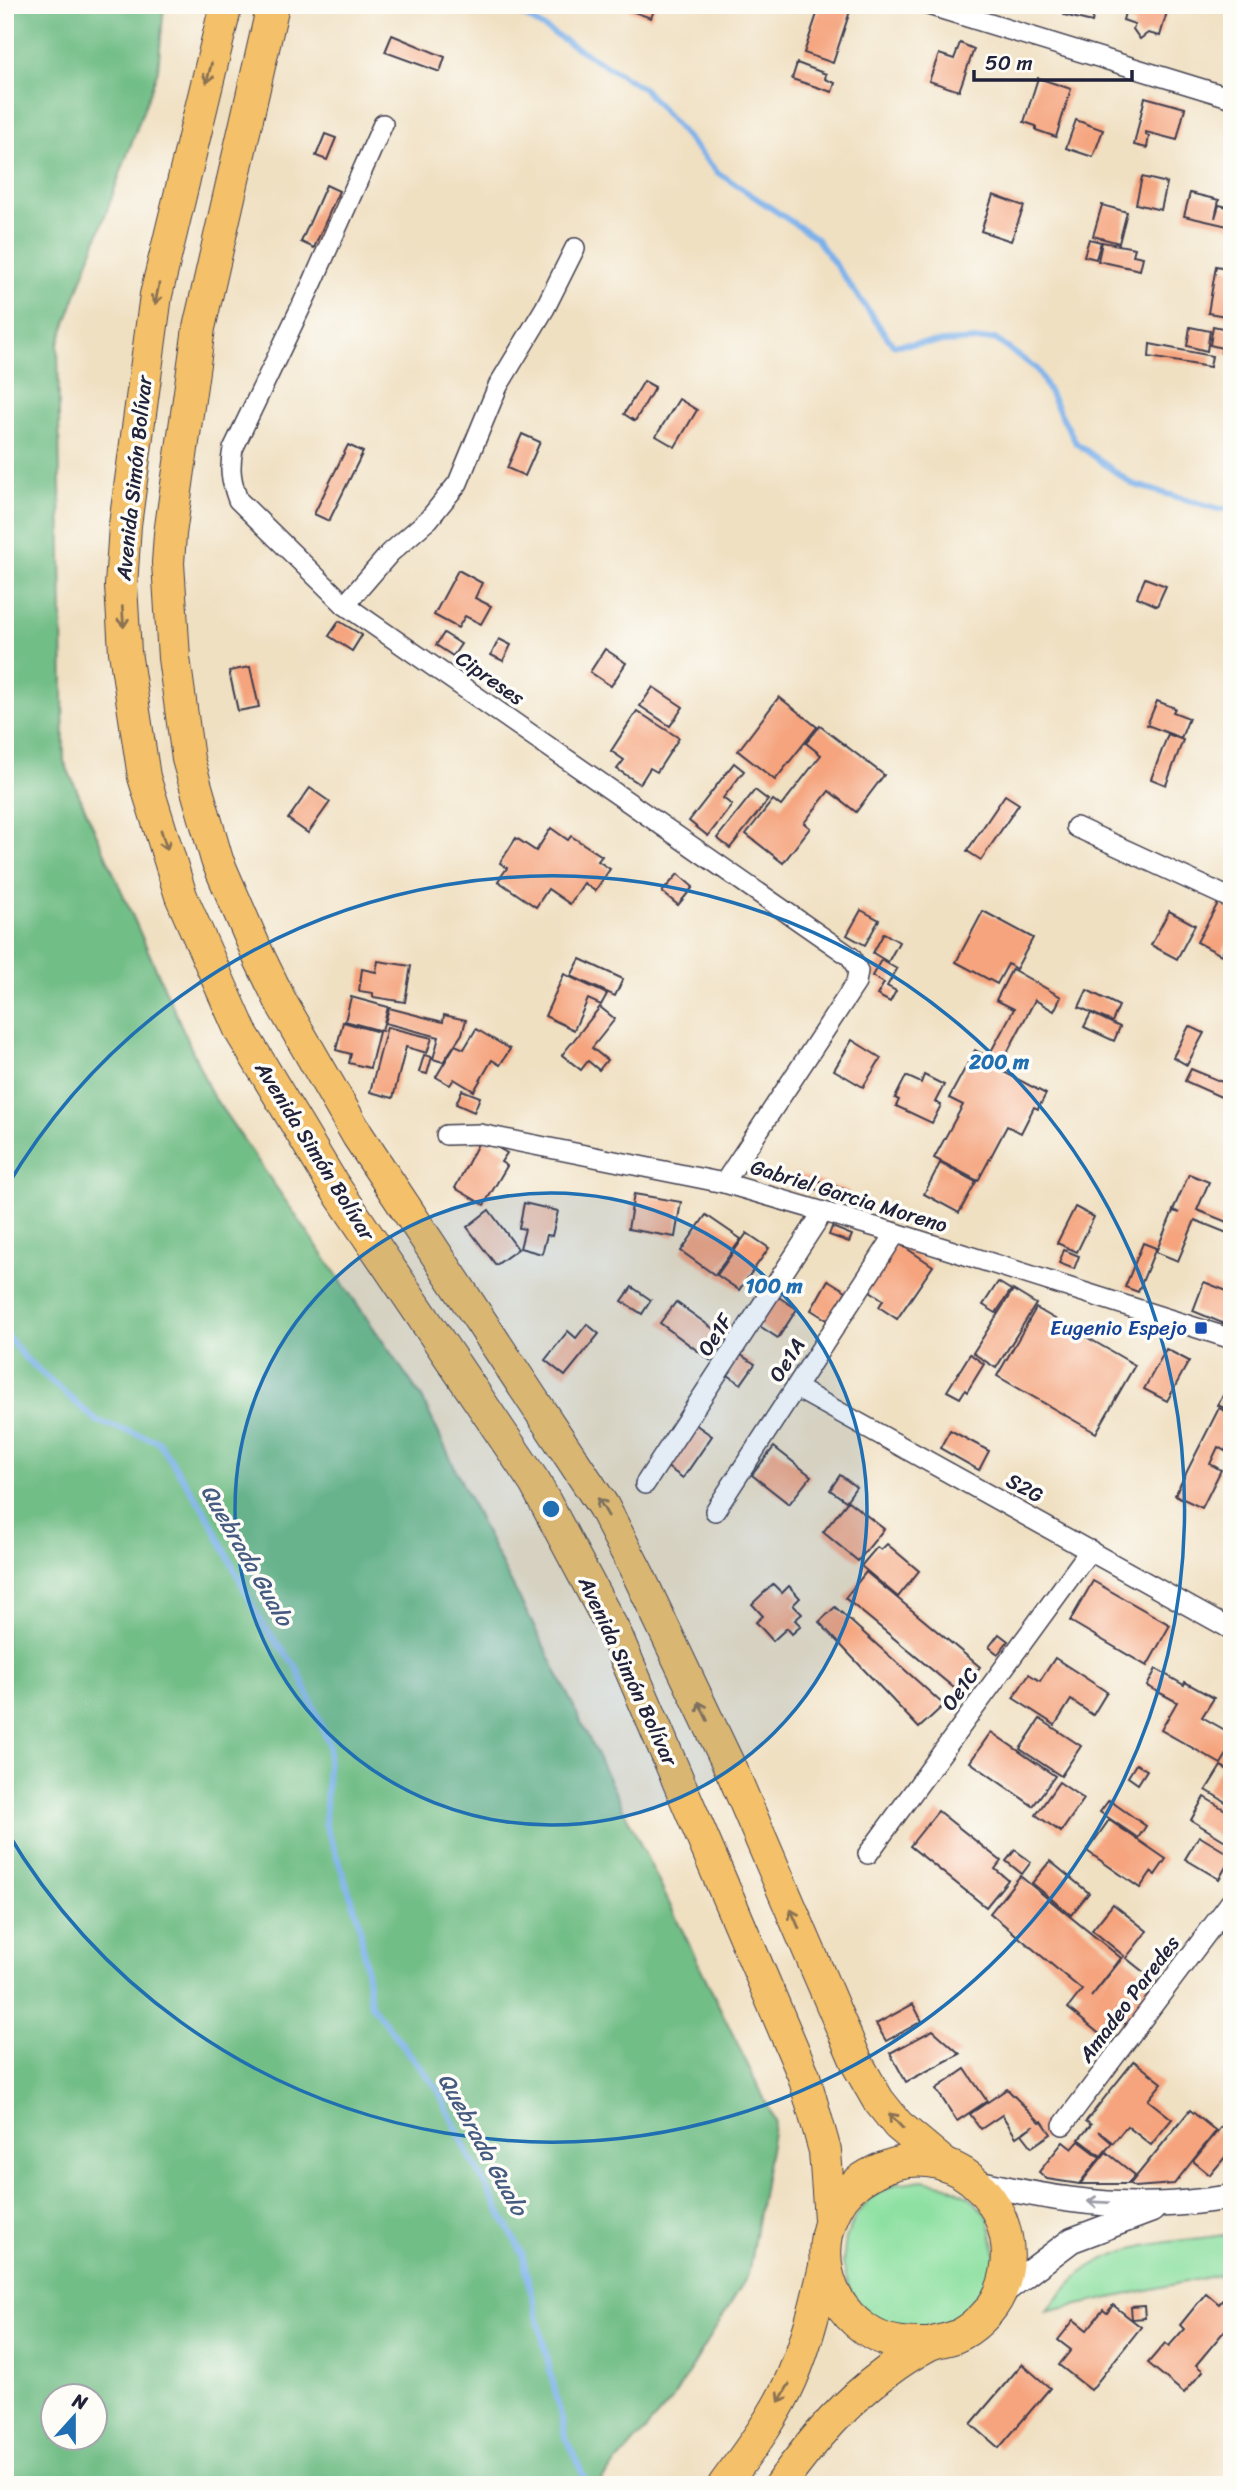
<svg xmlns="http://www.w3.org/2000/svg" width="1237" height="2490" font-family="Sriracha,sans-serif">
<rect width="100%" height="100%" fill="#fdfcf7"/>
<filter id="ink" filterUnits="userSpaceOnUse"><feTurbulence type="fractalNoise" baseFrequency=".0143" numOctaves="2"/><feDisplacementMap in="SourceGraphic" scale="14" xChannelSelector="R" yChannelSelector="G"/><feConvolveMatrix kernelMatrix="1 2 1 2 8 2 1 2 1" color-interpolation-filters="sRGB"/></filter>
<filter id="wash" filterUnits="userSpaceOnUse"><feTurbulence type="fractalNoise" baseFrequency=".00686" numOctaves="4" result="noise"/><feDisplacementMap in="SourceGraphic" scale="28" xChannelSelector="R" yChannelSelector="G"/><feGaussianBlur stdDeviation="1.57" result="paint"/><feColorMatrix in="noise" values="0 0 0 0 0 0 0 0 0 0 0 0 0 0 0 0 0 1.4 0 .05"/><feComposite in="paint" operator="in"/></filter>
<g filter="url(#wash)">
<rect width="100%" height="100%" fill="#f0e0c2"/>
<!-- green -->
<g fill="#8de0a1" stroke="#58816e" stroke-width="2">
<path d="M922,2180L947,2185L970,2197L988,2217L999,2267L978,2313L932,2336L882,2326L863,2309L849,2288L843,2263L846,2238L856,2215L873,2196L896,2184Z"/>
<path d="M1232,2234V2272L1046,2312C1060,2296 1074,2276 1093,2265C1133,2241 1186,2241 1232,2234Z"/>
</g>
<!-- forest -->
<path fill="#72be87" stroke="#4a7061" stroke-width="2" fill-rule="evenodd" d="M5,5H164L158,70L58,345L64,761L211,1093L422,1398L484,1530L547,1652L775,2121L748,2275L672,2400L597,2485H5ZM52,2396H94V2438H52Z"/>
<g fill="none" stroke-linecap="round" stroke-linejoin="round">
<!-- stream -->
<g stroke="#7cb1ea" stroke-width="6">
<path d="M127,5L149,8L159,5"/>
<path d="M507,5L644,89L717,172L816,238L893,345L995,339L1037,369L1076,443L1132,484L1219,509L1232,508"/>
<path d="M5,1333L25,1358L97,1421L158,1441L209,1518L260,1621L297,1668L329,1744L325,1823L359,1920L371,2005L437,2088L469,2155L522,2253L567,2441L588,2485"/>
</g>
</g>
<g id="blocks">
<!-- building -->
<g fill="#f5a47e">
<path d="M630,5H656L651,18L628,10Z"/>
<path d="M820,5H852L833,63L804,53Z"/>
<path d="M1066,5H1096L1092,22L1064,15Z"/>
<path d="M1127,5H1169L1160,36L1148,33L1140,39L1133,29L1135,24L1123,20Z"/>
<path d="M392,35L445,57L440,72L385,52Z"/>
<path d="M960,43L974,49L959,91L929,81L939,54L954,59Z"/>
<path d="M797,63L826,74L825,79L835,83L832,92L792,79Z"/>
<path d="M1038,78L1071,89L1056,137L1036,130V126L1024,122Z"/>
<path d="M1145,97L1185,108L1177,140L1146,132V135L1149,136L1147,148L1134,145Z"/>
<path d="M1076,120L1103,130L1093,157L1066,148Z"/>
<path d="M325,134L336,138L327,160L316,156Z"/>
<path d="M1142,177L1167,183L1161,210L1136,204Z"/>
<path d="M326,185L339,191L314,248L301,242Z"/>
<path d="M1190,193L1219,200L1215,218L1219,205L1232,208V227L1184,216Z"/>
<path d="M993,195L1024,206L1011,241L981,231Z"/>
<path d="M1102,205L1127,212L1119,243L1093,236Z"/>
<path d="M1089,239L1101,242L1096,259L1084,256Z"/>
<path d="M1102,242L1135,248L1133,255L1143,257L1140,270L1098,261Z"/>
<path d="M1216,266L1232,269V317L1208,313Z"/>
<path d="M1213,326L1232,330V356L1221,353L1222,348L1210,345Z"/>
<path d="M1190,327L1210,331L1207,351L1187,346Z"/>
<path d="M1150,344L1212,356L1210,367L1149,357Z"/>
<path d="M644,381L655,387L635,421L624,414Z"/>
<path d="M679,399L697,410L675,447L656,436Z"/>
<path d="M522,434L540,442L525,476L507,468Z"/>
<path d="M348,445L363,452L329,521L314,514Z"/>
<path d="M458,570L482,583L475,598L491,606L481,624L465,616L458,628L434,615Z"/>
<path d="M1145,578L1166,586L1157,606L1137,597Z"/>
<path d="M339,621L362,635L352,651L329,636Z"/>
<path d="M444,633L461,644L453,656L436,645Z"/>
<path d="M499,639L511,645L503,661L491,655Z"/>
<path d="M605,649L626,663L611,686L590,672Z"/>
<path d="M250,667L259,707L238,711L229,671Z"/>
<path d="M653,687L683,707L670,726L640,706Z"/>
<path d="M779,697L817,727L775,780L738,751Z"/>
<path d="M1157,701L1175,708L1173,712L1189,718L1181,738L1147,725Z"/>
<path d="M637,711L679,738L657,772L650,768L640,784L617,769L624,760L611,751Z"/>
<path d="M820,726L884,775L856,812L829,791L804,823L810,828L783,863L746,834L773,800L781,806L821,755L806,743Z"/>
<path d="M1168,734L1183,740L1166,785L1151,779Z"/>
<path d="M734,763L744,771L723,798L732,805L708,836L689,821Z"/>
<path d="M310,788L330,802L308,833L288,819Z"/>
<path d="M755,790L768,800L730,848L717,838Z"/>
<path d="M1005,795L1019,804L981,860L967,851Z"/>
<path d="M551,828L568,840L571,836L602,856L598,861L610,869L595,891L584,883L570,904L548,889L536,907L498,881L507,868L500,863L516,838L536,851Z"/>
<path d="M678,874L693,887L678,905L662,892Z"/>
<path d="M1218,903L1232,910V935L1221,955L1197,942Z"/>
<path d="M861,910L879,920L865,945L847,935Z"/>
<path d="M983,911L1033,938L1016,969L1008,964L997,984L956,962Z"/>
<path d="M1169,911L1195,925L1177,959L1151,945Z"/>
<path d="M884,933L899,942L888,962L873,953Z"/>
<path d="M580,959L623,979L615,996L571,976Z"/>
<path d="M881,960L897,969L887,986L896,991L890,1002L877,995L884,983L872,976Z"/>
<path d="M378,961L411,966L405,1002L373,997V993L359,991L362,969L376,972Z"/>
<path d="M1012,969L1061,997L1054,1011L1035,1000L999,1068L985,1062L1046,1094L1038,1109L1034,1107L1021,1133L1007,1126L978,1181L934,1158L963,1105L949,1098L975,1050L988,1057L1014,1009L996,1000Z"/>
<path d="M564,974L607,994L601,1005L588,999L574,1030L545,1016Z"/>
<path d="M1087,990L1119,1006L1112,1022L1079,1007Z"/>
<path d="M351,997L388,1007L382,1031L345,1021Z"/>
<path d="M600,1007L615,1019L592,1048L607,1060L599,1070L588,1061L581,1070L562,1055Z"/>
<path d="M389,1008L443,1022L444,1015L466,1020L462,1034L443,1062L433,1059L439,1037L385,1023Z"/>
<path d="M1091,1013L1120,1027L1114,1041L1084,1027Z"/>
<path d="M343,1022L379,1032L370,1068L349,1063L351,1054L336,1050Z"/>
<path d="M1189,1026L1204,1033L1187,1065L1173,1057Z"/>
<path d="M387,1027L432,1038L427,1053L406,1047L393,1098L370,1092Z"/>
<path d="M476,1029L510,1049L500,1065L492,1060L474,1091L454,1079L450,1085L436,1077L455,1045L464,1049Z"/>
<path d="M852,1040L881,1058L863,1087L834,1070Z"/>
<path d="M424,1055L432,1057L427,1074L419,1072Z"/>
<path d="M1191,1069L1232,1086L1230,1101L1185,1081Z"/>
<path d="M924,1075L944,1085L935,1102L941,1105L932,1123L896,1106L899,1100L895,1098L906,1076L921,1083Z"/>
<path d="M462,1090L480,1097L474,1112L456,1104Z"/>
<path d="M481,1138L507,1153L501,1162L507,1166L484,1205L455,1188Z"/>
<path d="M940,1163L976,1182L959,1213L924,1194Z"/>
<path d="M795,1173L849,1191L847,1200L792,1181Z"/>
<path d="M1189,1174L1209,1182L1197,1210L1232,1224V1235L1195,1220L1178,1261L1156,1252L1173,1211L1180,1213L1173,1210Z"/>
<path d="M634,1194L681,1202L675,1237L628,1229Z"/>
<path d="M524,1203L558,1211L552,1236L547,1235L542,1254L520,1248L525,1229L519,1228Z"/>
<path d="M1075,1207L1094,1217L1077,1252L1057,1243Z"/>
<path d="M489,1210L518,1249L496,1265L467,1227Z"/>
<path d="M706,1215L741,1239L715,1275L681,1251Z"/>
<path d="M832,1227L852,1235L849,1242L829,1235Z"/>
<path d="M747,1233L769,1248L739,1290L717,1275Z"/>
<path d="M897,1242L933,1266L897,1319L879,1307L883,1300L866,1288Z"/>
<path d="M1143,1243L1156,1248L1138,1292L1125,1287Z"/>
<path d="M1064,1250L1079,1256L1074,1269L1059,1263Z"/>
<path d="M828,1280L846,1291L829,1321L811,1310Z"/>
<path d="M998,1282L1011,1290L996,1313L983,1305Z"/>
<path d="M1204,1282L1232,1293V1327L1193,1311Z"/>
<path d="M632,1287L651,1300L642,1314L622,1301Z"/>
<path d="M1013,1290L1036,1304L996,1368L973,1353Z"/>
<path d="M777,1296L797,1309L778,1338L758,1325Z"/>
<path d="M676,1302L726,1338L710,1360L660,1323Z"/>
<path d="M1036,1308L1135,1365L1096,1433L997,1376Z"/>
<path d="M587,1324L599,1334L565,1376L545,1360L568,1331L576,1338Z"/>
<path d="M1166,1349L1189,1361L1167,1401L1144,1389Z"/>
<path d="M738,1353L755,1364L741,1384L725,1373Z"/>
<path d="M970,1354L984,1364L967,1392L965,1390L960,1398L947,1391Z"/>
<path d="M1232,1378V1412L1218,1405Z"/>
<path d="M1219,1408L1232,1414V1437L1225,1451L1218,1447L1210,1464L1221,1470L1202,1508L1175,1495Z"/>
<path d="M692,1422L712,1436L683,1478L663,1464Z"/>
<path d="M950,1430L989,1451L979,1470L940,1448Z"/>
<path d="M774,1447L811,1476L789,1504L752,1475Z"/>
<path d="M840,1475L856,1487L846,1501L830,1490Z"/>
<path d="M848,1501L884,1529L858,1561L823,1532Z"/>
<path d="M887,1544L919,1571L898,1597L861,1566L877,1547L881,1550Z"/>
<path d="M866,1572L980,1667L959,1692L845,1598Z"/>
<path d="M1093,1581L1170,1625L1147,1666L1070,1621Z"/>
<path d="M773,1584L782,1593L789,1586L800,1598L793,1605L802,1614L795,1620L801,1626L792,1634L787,1628L773,1641L756,1622L763,1616L752,1604Z"/>
<path d="M835,1607L944,1705L919,1728L819,1622Z"/>
<path d="M999,1634L1008,1641L998,1654L989,1647Z"/>
<path d="M1055,1658L1107,1692L1093,1715L1071,1700L1055,1725L1013,1698L1029,1674L1040,1681Z"/>
<path d="M1156,1669L1184,1685L1185,1682L1214,1698L1202,1717L1232,1734V1746L1221,1764L1161,1730L1177,1702L1147,1686Z"/>
<path d="M1040,1719L1081,1746L1061,1776L1020,1749Z"/>
<path d="M991,1732L1055,1776L1033,1806L970,1762Z"/>
<path d="M1136,1764L1147,1770L1138,1784L1128,1777Z"/>
<path d="M1221,1766L1232,1772V1806L1206,1790Z"/>
<path d="M1059,1782L1084,1799L1061,1832L1036,1815Z"/>
<path d="M1204,1797L1232,1814V1845L1191,1820Z"/>
<path d="M1109,1800L1146,1826L1138,1838L1100,1812Z"/>
<path d="M938,1811L1001,1861L995,1869L1008,1880L986,1907L910,1846Z"/>
<path d="M1109,1820L1166,1859L1155,1875L1151,1872L1140,1888L1087,1851Z"/>
<path d="M1199,1836L1232,1856L1219,1879L1185,1859Z"/>
<path d="M1015,1850L1031,1862L1022,1874L1006,1861Z"/>
<path d="M1050,1861L1089,1893L1071,1915L1032,1883Z"/>
<path d="M1020,1876L1121,1958L1091,1997L1124,1956L1092,1930L1113,1904L1147,1931L1126,1958L1161,1986L1128,2026L1117,2017L1102,2036L1068,2008L1082,1990L990,1913Z"/>
<path d="M913,2004L922,2021L886,2041L876,2024Z"/>
<path d="M933,2030L960,2054L906,2082L890,2053Z"/>
<path d="M1134,2061L1162,2083L1148,2100L1172,2119L1151,2145L1127,2126L1113,2143L1098,2131L1112,2143L1101,2156L1079,2139L1091,2125L1086,2121Z"/>
<path d="M965,2069L987,2101L957,2121L936,2089Z"/>
<path d="M1007,2089L1040,2122L1042,2121L1051,2134L1032,2147L1022,2134L1034,2125L1016,2137L1002,2115L981,2129L970,2114Z"/>
<path d="M1190,2110L1216,2131L1174,2184L1135,2187L1130,2184Z"/>
<path d="M1225,2122L1232,2127V2149L1210,2175L1193,2161Z"/>
<path d="M1079,2141L1100,2157L1079,2184L1047,2179L1039,2172L1063,2142L1072,2149Z"/>
<path d="M1106,2152L1135,2175L1128,2184H1080Z"/>
<path d="M1232,2289V2322L1196,2365L1203,2371L1184,2393L1148,2363L1165,2343L1169,2346L1184,2329L1180,2325L1206,2293L1219,2304Z"/>
<path d="M1113,2305L1141,2327L1091,2390L1059,2365L1071,2350L1058,2340L1074,2320L1087,2330L1103,2310L1107,2313Z"/>
<path d="M1144,2306L1145,2318L1132,2319L1131,2307Z"/>
<path d="M1022,2364L1050,2388L999,2448L971,2424Z"/>
</g>
</g>
</g>
<g filter="url(#ink)">
<use href="#blocks" fill-opacity="0" stroke="#413e4f" stroke-width="2"/>
<g fill="none" stroke-linecap="round" stroke-linejoin="round">
<defs>
<g id="minor">
<path d="M928,5L1232,98"/>
<path d="M383,124L312,284L233,449C229,468 231,481 238,500L345,605L851,957L858,971L856,983L724,1183"/>
<path d="M345,605L390,553L429,519L458,483L498,386L545,308L575,248"/>
<path d="M1076,827L1232,899"/>
<path d="M446,1135L480,1134L724,1183L896,1233L1232,1339"/>
<path d="M796,1388L1232,1630"/>
<path d="M645,1484L823,1212"/>
<path d="M715,1511L896,1233"/>
<path d="M868,1854L1090,1550"/>
<path d="M1063,2125L1232,1900"/>
</g>
<g id="tertiary">
<path d="M976,2182C1038,2196 1103,2208 1168,2204C1189,2203 1210,2200 1232,2197"/>
<path d="M999,2295L1072,2240L1152,2210"/>
</g>
<g id="trunk">
<path d="M226,5L156,295L125,525L121,586L125,652L144,777L181,896L241,1032L332,1183L535,1483L616,1635L804,2076L825,2151L830,2219"/>
<path d="M273,5L199,328L170,534L168,563L174,658L188,759L217,860L259,957L282,1004L358,1136L603,1506L638,1574L734,1776L858,2065L878,2100L898,2125L947,2166"/>
<path d="M724,2485C748,2452 775,2417 791,2380C807,2343 816,2305 825,2266"/>
<path d="M780,2485C810,2443 843,2404 885,2373C898,2363 915,2352 930,2344C937,2341 947,2340 955,2337C973,2330 992,2311 1000,2293C1032,2218 960,2133 881,2169C867,2175 853,2184 843,2197C811,2243 823,2306 873,2334C891,2344 911,2344 930,2344"/>
</g>
</defs>
<!-- minor casing -->
<use href="#minor" stroke="#413e4f" stroke-width="22"/>
<!-- tertiary casing -->
<use href="#tertiary" stroke="#413e4f" stroke-width="27"/>
<!-- trunk casing -->
<use href="#trunk" stroke="#413e4f" stroke-width="34"/>
<!-- minor -->
<use href="#minor" stroke="#fff" stroke-width="19"/>
<!-- tertiary -->
<use href="#tertiary" stroke="#fff" stroke-width="24"/>
<!-- trunk -->
<use href="#trunk" stroke="#f4c16a" stroke-width="32"/>
</g>
<!-- one-way arrows -->
<defs><path id="oneway-shaft" d="M-6 0H5M1.5-3L5.5 0L1.5 3" fill="none" stroke-width="1.6" stroke-linecap="round" stroke-linejoin="round" transform="scale(1.75)"/></defs>
<g stroke="#8b7252">
<use href="#oneway-shaft" transform="translate(209 73) rotate(104)"/>
<use href="#oneway-shaft" transform="translate(157 294) rotate(101)"/>
<use href="#oneway-shaft" transform="translate(123 617) rotate(86)"/>
<use href="#oneway-shaft" transform="translate(164 840) rotate(73)"/>
<use href="#oneway-shaft" transform="translate(603 1507) rotate(-120)"/>
<use href="#oneway-shaft" transform="translate(703 1711) rotate(-115)"/>
<use href="#oneway-shaft" transform="translate(795 1919) rotate(-113)"/>
<use href="#oneway-shaft" transform="translate(896 2121) rotate(-133)"/>
<use href="#oneway-shaft" transform="translate(784 2393) rotate(120)"/>
</g>
<use stroke="#9c9ca7" href="#oneway-shaft" transform="translate(1098 2202) rotate(-177)"/>
</g>
<!-- distance rings -->
<circle cx="551" cy="1509" r="316" fill="#1f6fb2" fill-opacity=".12"/>
<g fill="none" stroke="#1f6fb2" stroke-width="3.5">
<circle cx="551" cy="1509" r="316"/>
<path d="M6 1188A633 633 0 1 1 6 1830"/>
</g>
<!-- markers -->
<rect fill="#1a4fb4" stroke="#fdfcf7" stroke-width="2.5" x="1194" y="1321" width="14" height="14" rx="3.5"/>
<g text-anchor="middle" stroke-width="7" stroke-linejoin="round" paint-order="stroke">
<!-- street labels -->
<g font-size="21" fill="#22223b" stroke="#fdfcf7">
<text transform="translate(134 478) rotate(-84)" y="7">Avenida Simón Bolívar</text>
<text transform="translate(490 678) rotate(35)" y="7">Cipreses</text>
<text transform="translate(315 1151) rotate(58)" y="7">Avenida Simón Bolívar</text>
<text transform="translate(849 1196) rotate(17)" y="7">Gabriel Garcia Moreno</text>
<text transform="translate(715 1335) rotate(-57)" y="7">Oe1F</text>
<text transform="translate(787 1360) rotate(-57)" y="7">Oe1A</text>
<text transform="translate(1025 1488) rotate(29)" y="7">S2G</text>
<text transform="translate(628 1671) rotate(65)" y="7">Avenida Simón Bolívar</text>
<text transform="translate(960 1689) rotate(-54)" y="7">Oe1C</text>
<text transform="translate(1129 1999) rotate(-53)" y="7">Amadeo Paredes</text>
</g>
<!-- transit labels -->
<g font-size="21" fill="#164399" stroke="#fdfcf7" text-anchor="end">
<text x="1187" y="1335">Eugenio Espejo</text>
</g>
<!-- water labels -->
<g font-size="23" font-style="italic" fill="#465b81" stroke="#fdfcf7">
<text transform="translate(247 1555) rotate(60)" y="8">Quebrada Gualo</text>
<text transform="translate(483 2144) rotate(61)" y="8">Quebrada Gualo</text>
</g>
</g>
<circle cx="551" cy="1509" r="10" fill="#1f6fb2" stroke="#fdfcf7" stroke-width="3.5"/>
<g font-size="21" text-anchor="middle" font-weight="bold" fill="#1f6fb2" stroke="#fdfcf7" stroke-width="7" stroke-linejoin="round" paint-order="stroke">
<text x="999" y="1069">200 m</text>
<text x="774" y="1293">100 m</text>
</g>
<!-- margin -->
<rect width="1237" height="2490" fill="none" stroke="#fdfcf7" stroke-width="28"/>
<!-- north arrow -->
<g transform="translate(74 2417) rotate(21)"><circle r="33" fill="#fdfcf7" stroke="#a5a5ac" stroke-width="2"/>
<path d="M0-5L12 26L0 18L-12 26Z" fill="#1f6fb2"/>
<text y="-10" font-size="19" font-weight="bold" text-anchor="middle" fill="#22223b">N</text>
</g>
<!-- scale -->
<path d="M974 70v10h158v-10" fill="none" stroke="#22223b" stroke-width="3.5"/>
<text x="985" y="70" font-size="21" fill="#22223b" stroke="#fdfcf7" stroke-width="5" paint-order="stroke">50 m</text>
</svg>
